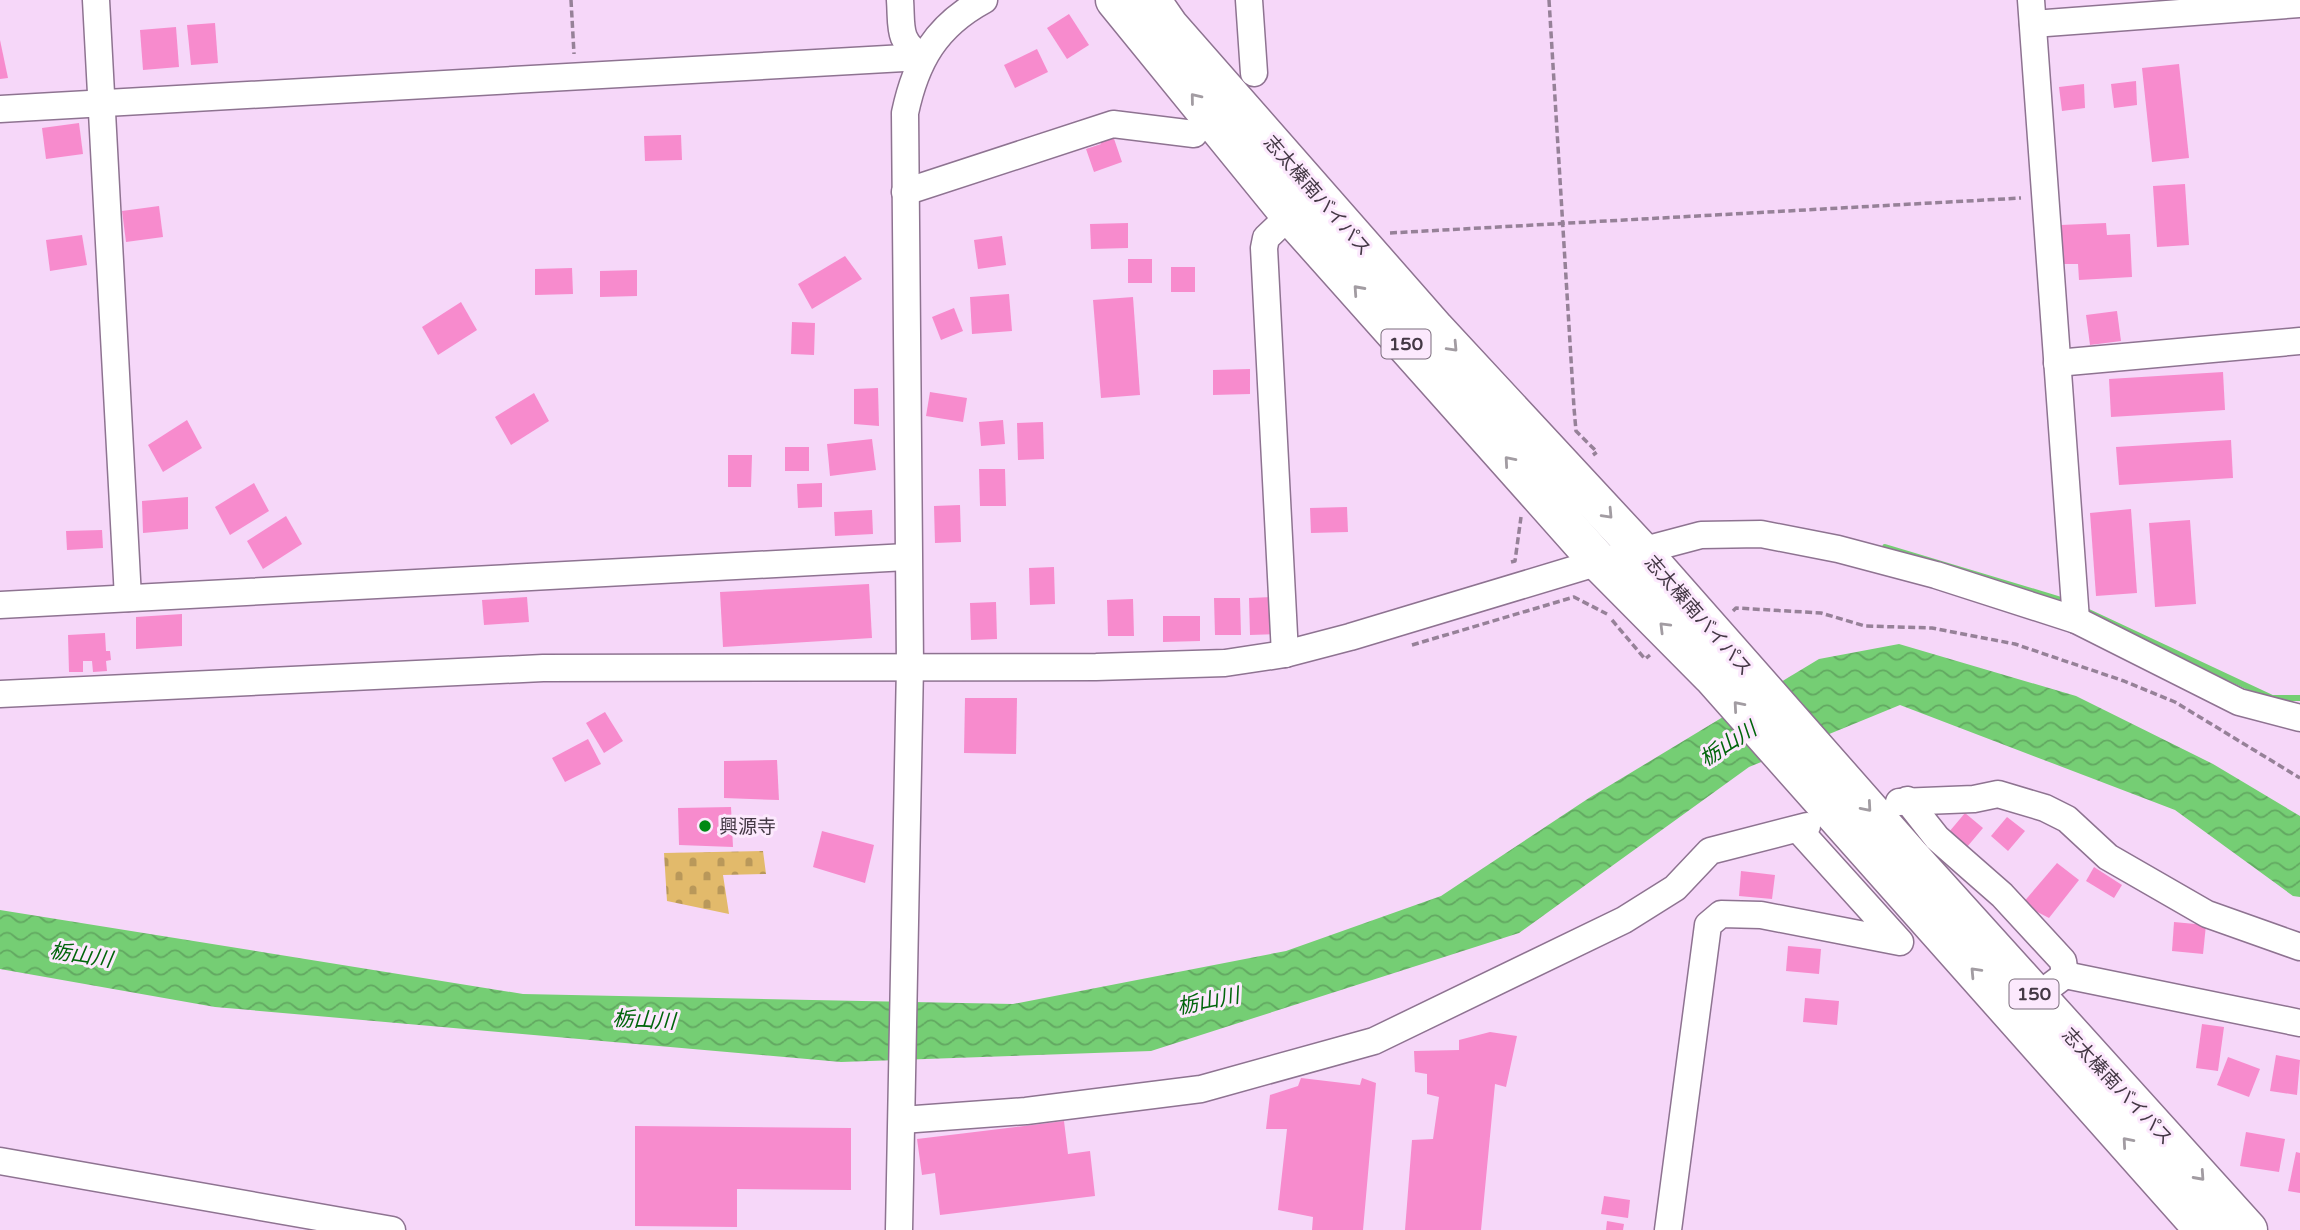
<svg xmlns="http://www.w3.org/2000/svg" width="2300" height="1230" font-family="'Varela Round','Noto Sans JP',sans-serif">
<defs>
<pattern id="cemetery-stones" width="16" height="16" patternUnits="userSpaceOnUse" patternTransform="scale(1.75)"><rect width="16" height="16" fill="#e2ba6b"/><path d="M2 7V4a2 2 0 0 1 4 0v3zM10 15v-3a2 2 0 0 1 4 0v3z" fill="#b9985a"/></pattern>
<pattern id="water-waves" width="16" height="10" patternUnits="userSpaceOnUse" patternTransform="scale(1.75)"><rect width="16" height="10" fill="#75ce74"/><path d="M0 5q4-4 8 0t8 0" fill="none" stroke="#62a861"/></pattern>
</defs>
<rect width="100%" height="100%" fill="#f6d7f9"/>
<!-- cemetery -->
<path fill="url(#cemetery-stones)" d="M763,851L766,874L723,875L729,914L667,901L664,853Z"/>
<!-- water -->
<path fill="url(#water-waves)" d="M1899,644L2076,696L2213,764L2300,816V897L2293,896L2175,810L1900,705L1749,767L1519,933L1151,1051L841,1062L215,1007L0,969V910L523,994L1013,1004L1286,951L1441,896L1589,798L1819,659Z"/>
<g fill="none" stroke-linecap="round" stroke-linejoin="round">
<!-- stream -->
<g stroke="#75ce74" stroke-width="6">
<path d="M1885,547L2068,602"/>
<path d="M2084,610L2272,698H2300"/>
</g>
</g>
<!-- building -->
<g fill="#f78bcd">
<path d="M1069,14L1089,45L1067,59L1047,28Z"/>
<path d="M215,23L218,63L191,65L187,25Z"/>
<path d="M176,27L179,67L143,70L140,30Z"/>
<path d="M0,40L8,78L0,79Z"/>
<path d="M1037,49L1048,72L1015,88L1004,65Z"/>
<path d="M2179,64L2189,158L2152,162L2142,68Z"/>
<path d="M2136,81L2137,105L2114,108L2111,84Z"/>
<path d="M2084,84L2085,108L2062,111L2059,87Z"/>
<path d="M79,123L83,154L46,159L42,128Z"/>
<path d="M1112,133L1122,162L1094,172L1086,149L1101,144L1099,138Z"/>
<path d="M681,135L682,160L645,161L644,136Z"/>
<path d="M2185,184L2189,245L2157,247L2153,186Z"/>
<path d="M159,206L163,237L126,242L122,211Z"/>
<path d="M1128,223V248L1091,249L1090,224Z"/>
<path d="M2106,223L2107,235L2130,234L2132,277L2079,280L2078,264H2064L2061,225Z"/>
<path d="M82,235L87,265L50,271L46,240Z"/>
<path d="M1002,236L1006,265L978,269L974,240Z"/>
<path d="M845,256L862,279L812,309L798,284Z"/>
<rect x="1128" y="259" width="24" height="24"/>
<rect x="1171" y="267" width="24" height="25"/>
<path d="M572,268L573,294L535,295V269Z"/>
<path d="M637,270V296L600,297V271Z"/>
<path d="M1009,294L1012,331L972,334L970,297Z"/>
<path d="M1133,297L1140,395L1101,398L1093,300Z"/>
<path d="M461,302L477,330L438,355L422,327Z"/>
<path d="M954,308L963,331L941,340L932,317Z"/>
<path d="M2117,311L2121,341L2090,345L2086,315Z"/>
<path d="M792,322L815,323L814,355L791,354Z"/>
<path d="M1250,369V394L1213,395V370Z"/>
<path d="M2223,372L2225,410L2111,417L2109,379Z"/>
<path d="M878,388L879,426L854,424V389Z"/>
<path d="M930,392L967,398L963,422L926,416Z"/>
<path d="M534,393L549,421L511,445L495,417Z"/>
<path d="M187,420L202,448L163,472L148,445Z"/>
<path d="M1003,420L1005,444L981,446L979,422Z"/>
<path d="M1043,422L1044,459L1018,460L1017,423Z"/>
<path d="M872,439L876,470L830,476L827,444Z"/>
<path d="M2231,440L2233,478L2119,485L2116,447Z"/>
<rect x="785" y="447" width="24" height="24"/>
<path d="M728,455H752L751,487H728Z"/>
<path d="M979,469H1005L1006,506H980Z"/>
<path d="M254,483L269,511L230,535L215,507Z"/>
<path d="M822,483V507L798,508L797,484Z"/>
<path d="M188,497V529L143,533L142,501Z"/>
<path d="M960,505L961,542L935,543L934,506Z"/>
<path d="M1347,507L1348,532L1311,533L1310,508Z"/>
<path d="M2131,509L2137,593L2096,596L2090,513Z"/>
<path d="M872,510L873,534L835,536L834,512Z"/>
<path d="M286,516L302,544L263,569L247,541Z"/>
<path d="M2190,520L2196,604L2155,607L2149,523Z"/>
<path d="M102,530L103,548L67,550L66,531Z"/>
<path d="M1054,567L1055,604L1030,605L1029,568Z"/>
<path d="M869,584L872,638L723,647L720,592Z"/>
<path d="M527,597L529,622L484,625L482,600Z"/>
<path d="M1274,597L1276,634L1250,635L1249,598Z"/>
<path d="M1214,598H1240L1241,635H1215Z"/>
<path d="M1133,599L1134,636H1108L1107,600Z"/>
<path d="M996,602L997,639L971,640L970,603Z"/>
<path d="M182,614V646L136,649V617Z"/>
<path d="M1163,616H1200V641L1163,642Z"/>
<path d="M105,633L106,651H110L111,660L106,661L107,671L93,672L92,661H83V672H69L68,635Z"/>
<path d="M965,698H1017L1016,754L964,753Z"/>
<path d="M605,712L623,741L604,753L586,723Z"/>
<path d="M588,739L601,764L565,782L552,758Z"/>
<path d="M777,760L779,800L724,798V761Z"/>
<path d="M731,807L733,847L679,845L678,808Z"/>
<path d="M1965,813L1983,828L1967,847L1949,832Z"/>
<path d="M2007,817L2025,831L2008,851L1991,836Z"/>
<path d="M822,831L874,845L865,883L813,867Z"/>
<path d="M2057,863L2079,880L2049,918L2022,904Z"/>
<path d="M2094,867L2122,885L2114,898L2086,881Z"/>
<path d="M1741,871L1775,875L1772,899L1739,896Z"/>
<path d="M2174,922L2206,925L2203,954L2172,951Z"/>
<path d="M1788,946L1821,949L1819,974L1786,971Z"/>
<path d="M1805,998L1839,1001L1837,1025L1803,1022Z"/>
<path d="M2202,1024L2224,1027L2218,1071L2196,1068Z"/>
<path d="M1490,1032L1517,1036L1506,1087L1495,1084L1481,1230H1405L1412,1140L1433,1139L1439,1097L1427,1094V1074L1415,1072L1414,1051L1459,1050V1040Z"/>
<path d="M2276,1055L2300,1060L2297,1095L2270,1091Z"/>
<path d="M2228,1057L2260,1069L2249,1097L2217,1085Z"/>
<path d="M1301,1078L1360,1085L1362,1078L1376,1083L1363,1230H1312L1313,1217L1278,1210L1287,1129H1266L1270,1095L1298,1086Z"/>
<path d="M1064,1121L1068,1154L1090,1151L1095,1196L940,1215L935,1173L922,1175L917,1139Z"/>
<path d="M635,1126L851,1128V1190L737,1189V1227L635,1226Z"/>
<path d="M2246,1132L2285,1139L2279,1172L2240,1166Z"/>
<path d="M2296,1152L2300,1153V1193L2288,1191Z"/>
<path d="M1604,1196L1630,1200L1628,1218L1601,1214Z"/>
<path d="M1607,1221L1624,1224L1623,1230H1606Z"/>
</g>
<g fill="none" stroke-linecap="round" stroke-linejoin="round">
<defs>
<g id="minor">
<path d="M96,0L128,598"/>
<path d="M900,0C902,28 897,40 922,57"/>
<path d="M1249,0L1254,73"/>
<path d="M2031,0L2076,620"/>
<path d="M2033,24L2300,4"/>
<path d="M0,109L922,57"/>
<path d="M905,192L1113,124L1194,134"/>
<path d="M2057,363L2300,341"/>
<path d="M0,605L907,557"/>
<path d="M1285,654L1264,248L1266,238L1290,215"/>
<path d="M0,694L543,668L1096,667L1225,663L1285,654L1350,637L1599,562L1701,535L1761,534L1838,549L1936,575L2076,620L2239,702L2300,718"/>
<path d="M1907,800L1937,838L2002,895L2063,961L2065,975"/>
<path d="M1899,802L1974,799L1998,794L2045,808L2067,819L2108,857L2207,914L2300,947"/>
<path d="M2036,997L2065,975L2300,1023"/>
<path d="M902,1120L1026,1111L1201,1089L1374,1041L1624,920L1675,888L1710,851L1807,826"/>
<path d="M0,1161L392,1230"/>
<path d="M899,1230L910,665L905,113C916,61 936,26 984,0"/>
<path d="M1668,1230L1708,925L1721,914L1761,915L1900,942L1798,829"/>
</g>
<g id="highway">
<path d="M1115,0L1290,215L1599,562L1712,676L2204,1230"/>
<path d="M1151,0L1169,26L1435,329L1642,552L1909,855L2248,1230"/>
</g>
</defs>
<!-- minor casing -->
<use href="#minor" stroke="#8e7391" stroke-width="29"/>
<!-- highway casing -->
<use href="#highway" stroke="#8e7391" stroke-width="41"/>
<!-- path -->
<g stroke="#968198" stroke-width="3.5" stroke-dasharray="7 3.5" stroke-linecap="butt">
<path d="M571,0L574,54"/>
<path d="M1549,0L1574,408L1576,431L1597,452L1593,455"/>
<path d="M1390,233L2021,198"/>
<path d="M1511,562L1515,561L1521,517"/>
<path d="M1733,611L1736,608L1821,613L1865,626L1932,628L2015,644L2124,681L2175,702L2300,778"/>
<path d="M1612,620L1645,659L1650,655"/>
<path d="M1412,645L1574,597L1607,614"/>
</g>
<!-- minor -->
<use href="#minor" stroke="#fff" stroke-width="26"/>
<!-- highway -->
<use href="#highway" stroke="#fff" stroke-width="38"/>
</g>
<!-- one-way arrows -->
<defs><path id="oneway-chevron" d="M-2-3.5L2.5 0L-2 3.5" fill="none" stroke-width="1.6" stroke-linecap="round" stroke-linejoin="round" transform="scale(1.75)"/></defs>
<g stroke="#a29ca2">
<use href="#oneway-chevron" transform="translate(1195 98) rotate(-129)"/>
<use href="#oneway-chevron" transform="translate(1358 290) rotate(-132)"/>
<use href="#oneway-chevron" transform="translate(1453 347) rotate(47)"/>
<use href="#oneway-chevron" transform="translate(1509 461) rotate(-131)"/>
<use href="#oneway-chevron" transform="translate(1608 514) rotate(47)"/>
<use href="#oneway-chevron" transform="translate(1664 627) rotate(-135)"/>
<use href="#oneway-chevron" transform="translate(1738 706) rotate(-131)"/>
<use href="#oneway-chevron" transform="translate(1867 807) rotate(49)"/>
<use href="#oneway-chevron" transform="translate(1975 972) rotate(-133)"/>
<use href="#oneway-chevron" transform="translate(2127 1142) rotate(-131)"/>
<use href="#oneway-chevron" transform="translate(2200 1176) rotate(48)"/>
</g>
<!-- markers -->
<circle fill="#008914" stroke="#fce9fd" stroke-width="2.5" cx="705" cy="826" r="7"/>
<g text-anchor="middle" stroke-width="6" stroke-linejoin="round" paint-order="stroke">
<!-- shield labels -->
<g fill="#fce9fd" stroke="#7b6d7c" stroke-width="2">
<rect x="1381.5" y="329.5" width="49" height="29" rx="5"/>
<rect x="2009.5" y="979.5" width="49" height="29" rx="5"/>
</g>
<g font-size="18" font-weight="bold" fill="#443845">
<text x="1406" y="350">150</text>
<text x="2034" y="1000">150</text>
</g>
<!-- street labels -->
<g font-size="19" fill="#443845" stroke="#fce9fd">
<text transform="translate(1318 195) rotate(49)" y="7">志太榛南バイパス</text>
<text transform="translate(1699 615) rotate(49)" y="7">志太榛南バイパス</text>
<text transform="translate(2118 1086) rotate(47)" y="7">志太榛南バイパス</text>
</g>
<!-- poi labels -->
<g font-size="19" fill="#443845" stroke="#fce9fd" text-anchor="start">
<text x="719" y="833">興源寺</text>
</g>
<!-- water labels -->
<g font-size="21" font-style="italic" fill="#00650b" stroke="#fce9fd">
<text transform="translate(1728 744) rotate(-33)" y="7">栃山川</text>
<text transform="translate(81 955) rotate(9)" y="7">栃山川</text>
<text transform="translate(1208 1001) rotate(-11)" y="7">栃山川</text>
<text transform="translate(644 1020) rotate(3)" y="7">栃山川</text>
</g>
</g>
</svg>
